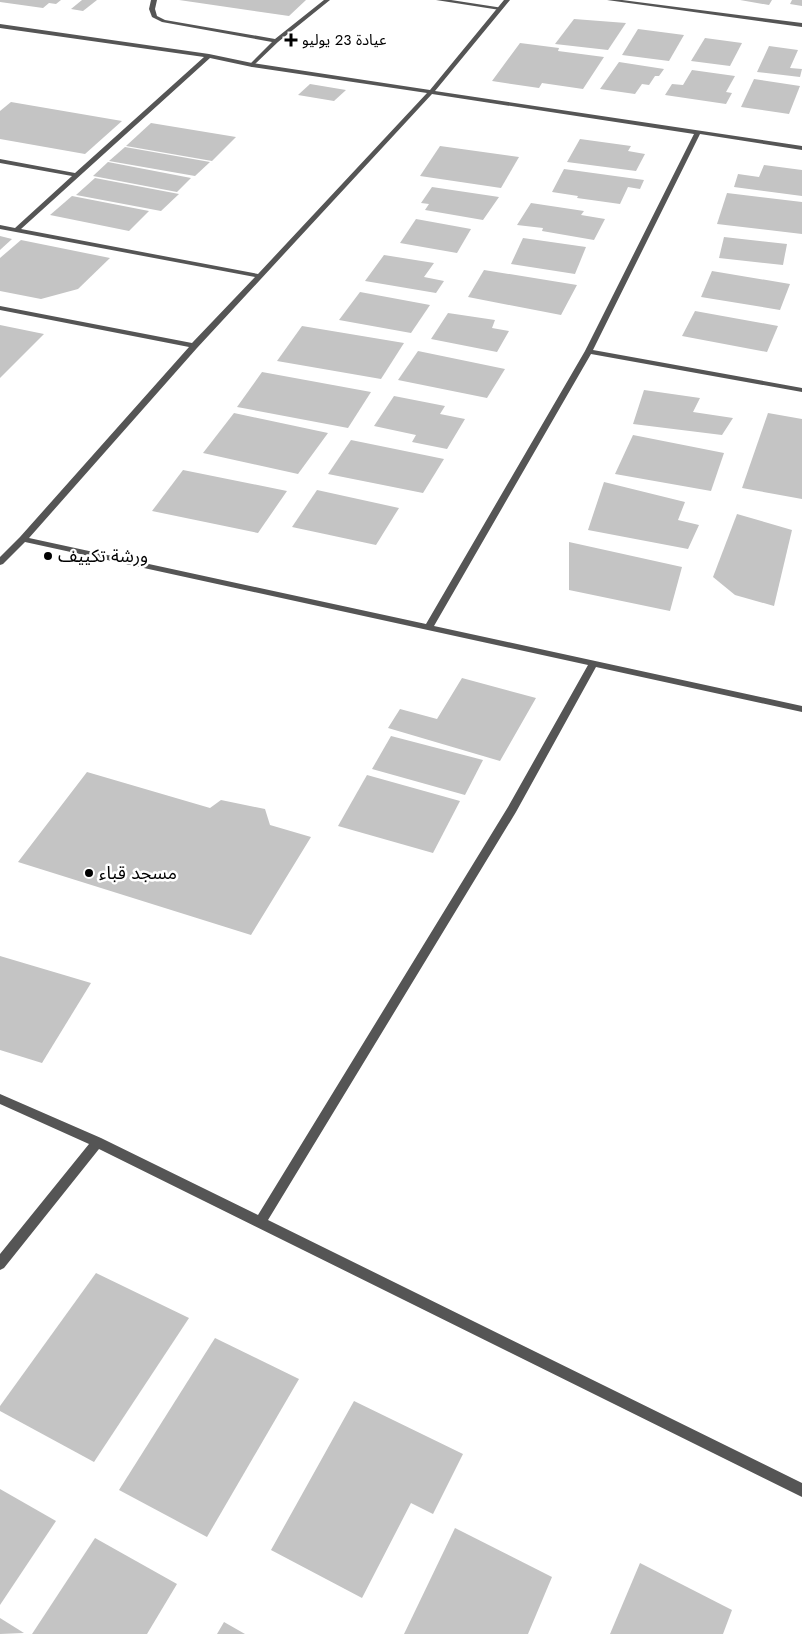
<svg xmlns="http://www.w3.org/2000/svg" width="802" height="1634" font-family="Jost,'Noto Sans Arabic',sans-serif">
<rect width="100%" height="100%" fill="#fff"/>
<!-- building -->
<g fill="#c4c4c4">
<path d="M0,0H61L56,4L49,3L43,8L0,2Z"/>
<path d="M82,0H97L83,11L71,9Z"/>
<path d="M179,0H306L289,16Z"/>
<path d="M740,0H772L769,5Z"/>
<path d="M792,0H802V6L790,4Z"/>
<path d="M574,19L626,23L608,50L555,44Z"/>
<path d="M638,29L684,35L669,61L622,55Z"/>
<path d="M705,38L742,43L730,66L691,61Z"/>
<path d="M520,43L559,48L558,51L604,57L583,89L542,83L539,88L492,81Z"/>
<path d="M769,46L798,50L790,68L802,69L800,77L757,72Z"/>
<path d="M619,62L664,69L659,76H655L649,85L642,84L635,94L600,89Z"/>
<path d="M692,70L735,76L726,92L732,93L726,104L665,95L672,84L683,85Z"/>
<path d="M754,79L800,86L789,114L741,107Z"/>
<path d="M310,84L346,90L334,101L298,95Z"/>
<path d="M11,102L122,121L85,154L0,139V111Z"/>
<path d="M151,123L236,137L212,161L126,146Z"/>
<path d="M580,139L631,146L628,151L645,154L636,171L567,162Z"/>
<path d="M440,146L519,157L501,188L420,176Z"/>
<path d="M125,147L210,162L195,176L109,161Z"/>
<path d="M108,162L191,178L177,192L93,176Z"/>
<path d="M764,165L802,170V196L734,187L738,174L759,177Z"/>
<path d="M564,169L644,180L640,189L628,187L620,204L577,198L578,196L552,192Z"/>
<path d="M95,178L179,194L161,211L76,195Z"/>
<path d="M432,187L499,197L483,220L425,210L429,204L421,203Z"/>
<path d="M727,193L802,202V234L717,224Z"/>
<path d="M72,196L149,211L129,231L50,215Z"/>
<path d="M531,203L584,211L581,215L605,219L594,240L542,231L543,228L517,225Z"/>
<path d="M416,219L471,229L457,253L400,243Z"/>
<path d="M0,236L12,239L0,250Z"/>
<path d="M724,237L787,244L783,265L719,258Z"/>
<path d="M523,238L586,247L575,274L511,264Z"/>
<path d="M21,240L110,258L78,289L41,299L0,291V258Z"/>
<path d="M384,255L434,263L424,277L444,281L436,293L365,281Z"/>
<path d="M484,270L577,285L561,315L468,297Z"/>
<path d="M712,271L790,284L780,310L701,297Z"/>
<path d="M360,292L430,305L411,333L339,320Z"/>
<path d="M695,311L778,326L767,352L682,336Z"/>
<path d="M448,313L495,320L492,328L509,331L497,352L431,339Z"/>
<path d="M0,325L44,334L0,378Z"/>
<path d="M302,326L404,343L381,379L277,361Z"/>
<path d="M418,351L505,369L487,398L398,380Z"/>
<path d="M262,372L371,392L348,428L237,407Z"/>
<path d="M644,390L700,398L693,412L733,418L722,435L633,424Z"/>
<path d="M394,396L445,406L440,414L465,419L447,449L412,442L416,435L374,426Z"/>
<path d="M234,413L328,433L298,474L203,453Z"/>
<path d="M768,413L802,419V499L742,488Z"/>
<path d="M633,435L724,453L711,491L615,474Z"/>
<path d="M351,440L444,459L423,493L328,474Z"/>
<path d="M183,470L287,491L258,533L152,511Z"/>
<path d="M604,482L685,502L678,520L699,525L688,549L588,530Z"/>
<path d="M317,490L399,508L376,545L292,527Z"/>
<path d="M737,514L792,530L774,606L735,595L713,577Z"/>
<path d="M569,542L682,567L670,611L569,590Z"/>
<path d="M462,678L536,698L500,761L388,728L400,709L437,719Z"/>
<path d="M391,736L483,760L465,795L372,769Z"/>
<path d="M87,772L210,808L221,800L265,809L270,825L311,837L251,935L18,862Z"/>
<path d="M367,775L460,801L433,853L338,826Z"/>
<path d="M0,956L91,983L42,1063L0,1050Z"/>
<path d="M96,1273L189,1318L94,1462L0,1411V1406Z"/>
<path d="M215,1338L299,1379L207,1537L119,1490Z"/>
<path d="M354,1401L463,1454L433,1514L411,1503L362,1598L271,1550Z"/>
<path d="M0,1489L56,1521L0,1605Z"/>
<path d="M455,1528L552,1577L528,1634H404Z"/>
<path d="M95,1538L177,1584L147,1634H32Z"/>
<path d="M640,1563L732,1610L723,1634H610Z"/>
<path d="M0,1618L24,1633L0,1634Z"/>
<path d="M224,1622L245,1634H217Z"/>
</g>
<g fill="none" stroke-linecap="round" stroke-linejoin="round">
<!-- service -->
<g fill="#555" fill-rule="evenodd">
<path d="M151,0H157L155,9L157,16L165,20L275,39L324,0H330L278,42L252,67L249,65L272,42L162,22L152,17L149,9Z"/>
<path d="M436,0H451L503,8L500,10Z"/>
</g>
<!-- minor -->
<g fill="#555" fill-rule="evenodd">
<path d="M504,0H510L435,91L802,146V150L700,134L593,350L802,388V392L591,354L434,626L802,706V712L596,667L516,812L268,1220L802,1483V1497L99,1149L4,1268L0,1270V1254L89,1144L0,1104V1094L101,1138L258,1215L508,807L588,665L25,542L3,564L0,565V557L20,537L189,347L0,310V306L192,343L255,277L0,229V225L15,228L72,176L0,163V159L75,173L204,57L0,28V24L209,54L252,63L430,90ZM210,58L252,67L427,93L258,274L21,229ZM432,94L694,134L585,351L426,624L29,538L197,348Z"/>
<path d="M607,0H622L802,23V27Z"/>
</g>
</g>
<!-- markers -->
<g fill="#000" stroke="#fff" stroke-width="2">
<path d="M288.5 32.5h5v5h5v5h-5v5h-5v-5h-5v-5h5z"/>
<circle cx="48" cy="556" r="5"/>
<circle cx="89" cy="873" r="5"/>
</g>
<g text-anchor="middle" stroke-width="5" stroke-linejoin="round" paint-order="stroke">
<!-- far-poi labels -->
<g font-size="15" fill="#000" stroke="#fff" text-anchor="start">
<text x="302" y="45">عيادة 23 يوليو</text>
</g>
<!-- poi labels -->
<g font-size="18" fill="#000" stroke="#fff" text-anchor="start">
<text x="58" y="562">ورشة تكييف</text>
<text x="99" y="879">مسجد قباء</text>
</g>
</g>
</svg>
